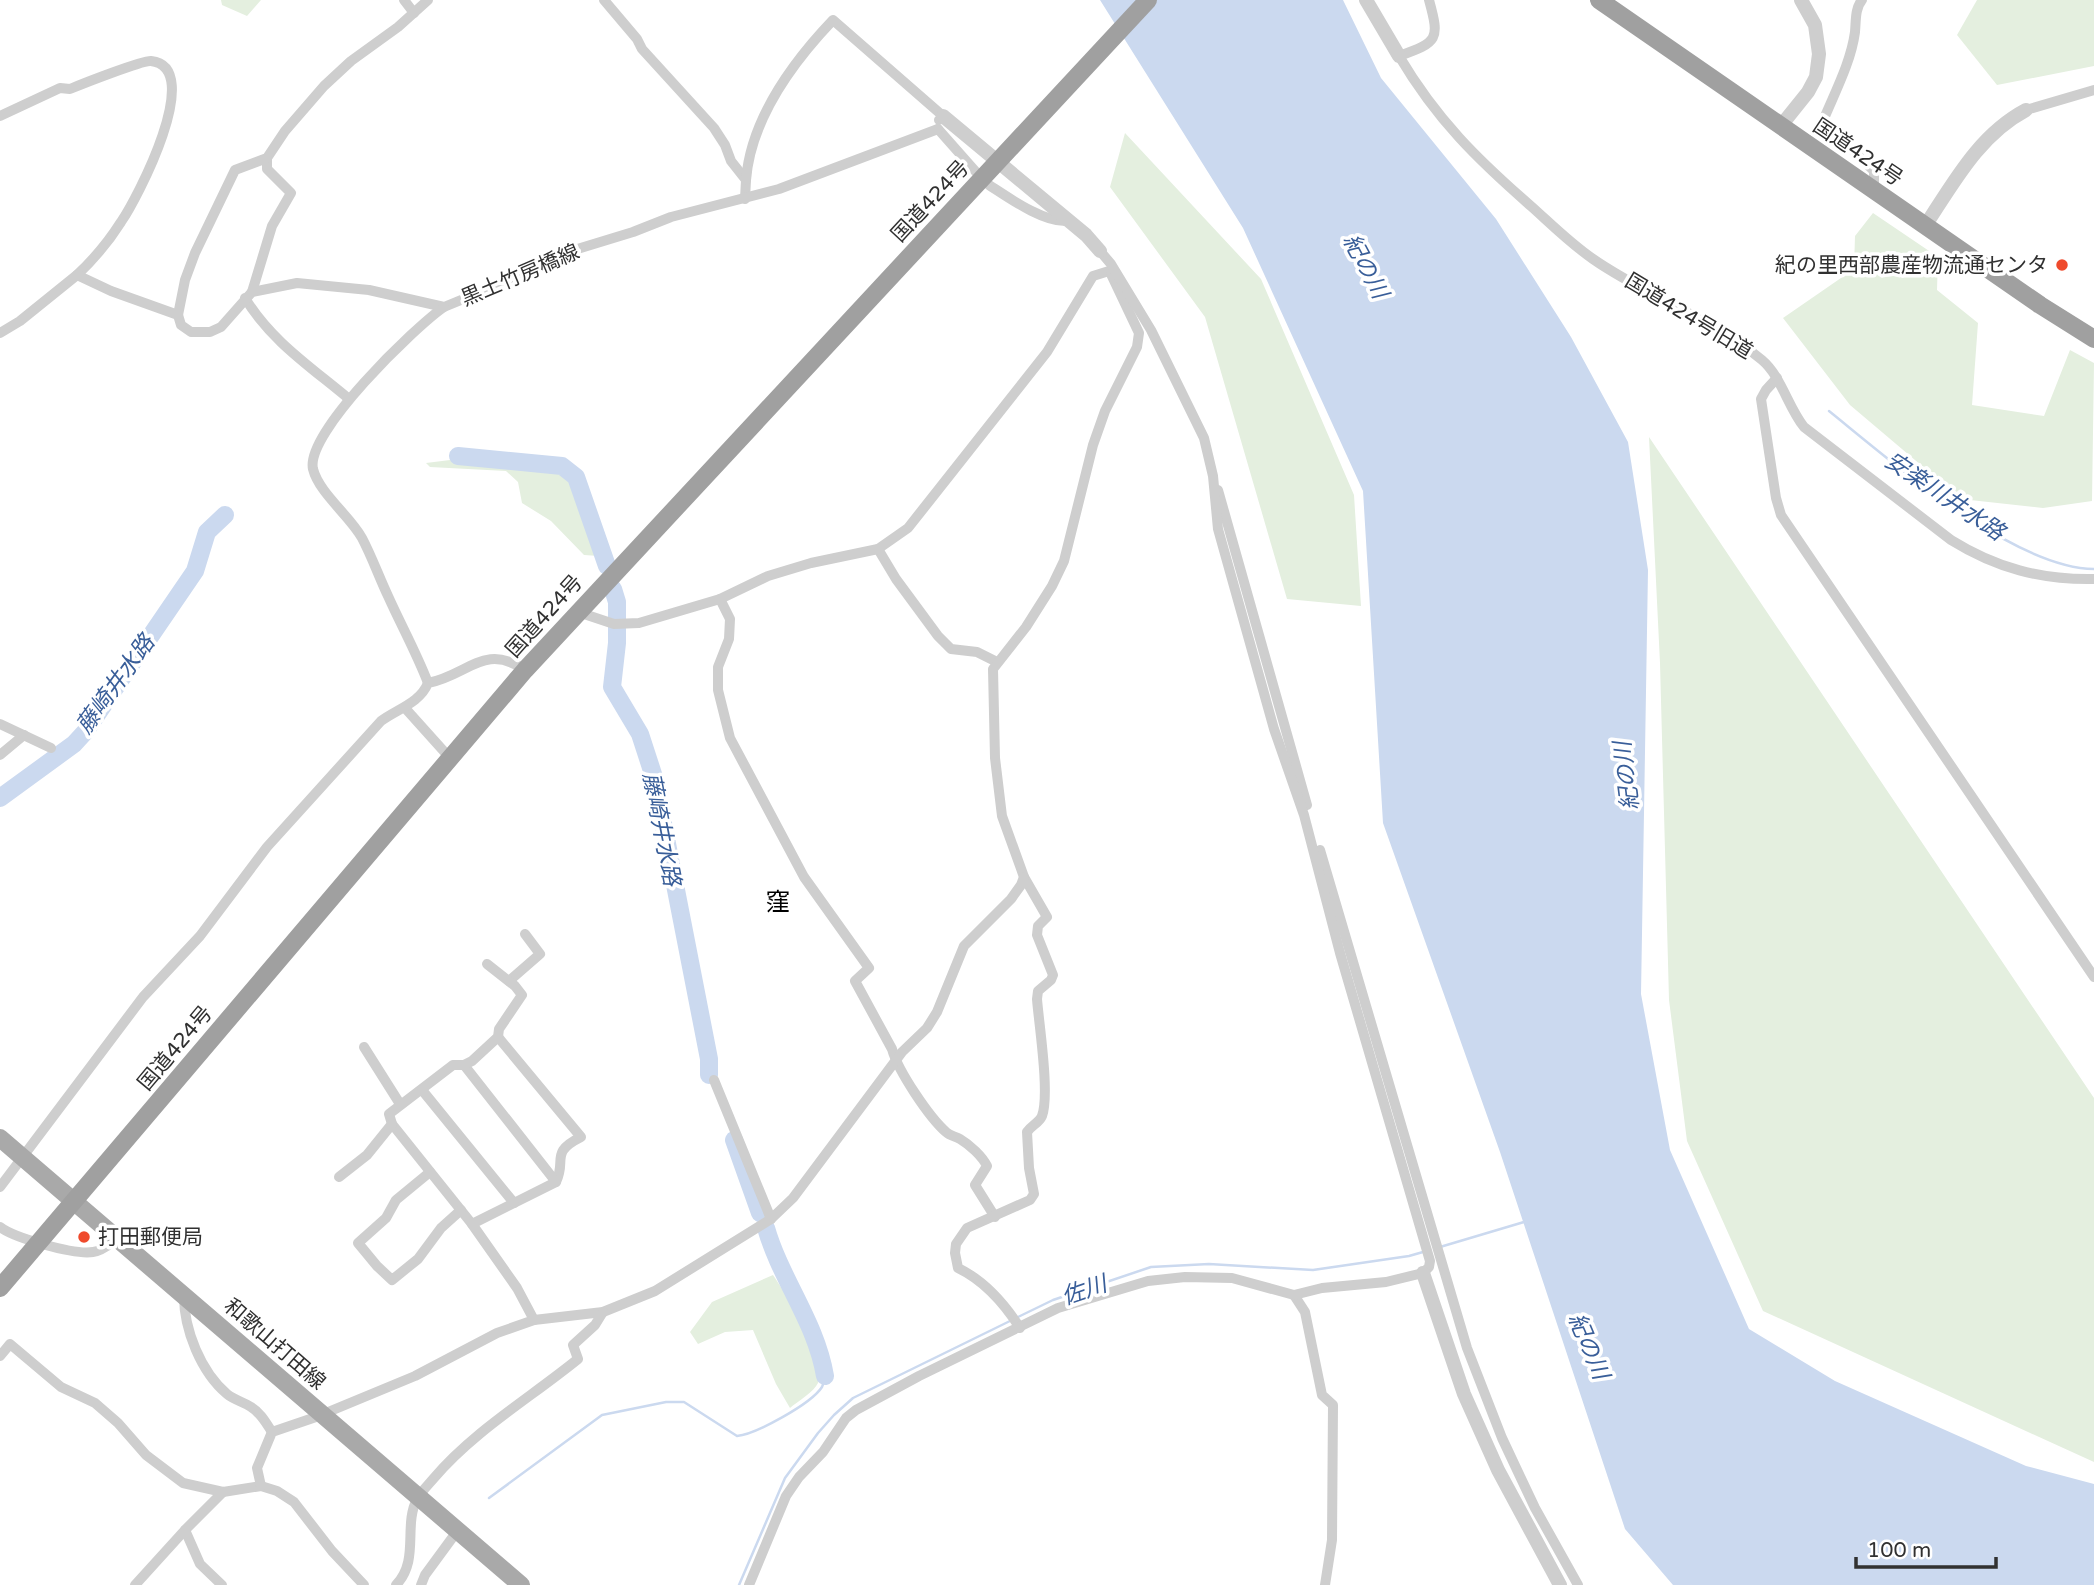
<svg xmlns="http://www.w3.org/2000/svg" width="2094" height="1585" font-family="'Varela Round','Noto Sans JP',sans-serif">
<rect width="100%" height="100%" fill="#fff"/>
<!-- green -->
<g fill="#e4efdf">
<path d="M221,0H261L247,16L222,5Z"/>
<path d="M1977,0H2094V66L1997,85L1957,35Z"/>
<path d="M1125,133L1261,279L1354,495L1361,606L1287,599L1205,317L1110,187Z"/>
<path d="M1873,213L1938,257L1937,290L1978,323L1972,405L2044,416L2070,350L2094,363L2092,501L2043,508L1961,499L1850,405L1783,318L1854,269L1855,236Z"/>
<path d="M1649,437L2094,1098V1462L1763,1311L1687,1141L1669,1000L1660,663Z"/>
<path d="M458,459L556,470L570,478L576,486L599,556L584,555L551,521L522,503L518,482L506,471L430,467L426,463Z"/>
<path d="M773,1275C787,1296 829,1359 818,1383C814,1392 798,1401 790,1408L776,1384L753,1330L725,1332L698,1344L690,1332L712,1302Z"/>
</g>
<!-- water -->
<path fill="#cbd9ef" d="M1100,0H1343L1381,78L1496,219L1571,337L1628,442L1648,570L1641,994L1670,1150L1749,1329L1835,1381L2026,1466L2094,1484V1585H1673L1625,1529L1500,1152L1383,823L1363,491L1243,228Z"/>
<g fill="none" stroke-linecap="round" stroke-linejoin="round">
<!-- stream -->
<g stroke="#cbd9ef" stroke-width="2.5">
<path d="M1829,411C1891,461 2013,568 2094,569"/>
<path d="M1440,1247L1524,1222"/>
<path d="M1018,1317L1053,1300L1151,1267L1209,1264L1313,1270L1409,1256L1423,1252"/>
<path d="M489,1498L602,1415L666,1402H684L737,1436C756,1434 811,1404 822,1387C824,1383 824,1380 825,1376"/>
<path d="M739,1585L785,1478L818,1433L834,1415L853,1398L1012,1320"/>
</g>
<!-- river -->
<g stroke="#cbd9ef" stroke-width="18">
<path d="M458,456L562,466L576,477L607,566"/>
<path d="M613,589L617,602V643L612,687L640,734L654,777L709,1059V1075"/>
<path d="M0,798L74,744L85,732L195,571L207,532L225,515"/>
<path d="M734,1140L760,1213"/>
<path d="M766,1228C781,1280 816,1322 825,1376"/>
</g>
<!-- minor -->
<g stroke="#cecece" stroke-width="10">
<path d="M404,0L414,13"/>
<path d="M604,0L637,39L642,49L714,128L725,145L731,161L746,180L745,199"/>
<path d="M1429,0C1440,40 1438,42 1399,56C1437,120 1477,159 1532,207C1552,225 1571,244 1593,259C1646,296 1711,318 1762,360C1781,376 1788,407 1804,427L1951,540C1996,568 2041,580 2094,579"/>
<path d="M1862,0C1855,8 1856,21 1855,32C1851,62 1835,92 1823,121L1874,171V190"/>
<path d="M2026,110L2094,90"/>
<path d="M0,116L60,88L70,89C82,84 143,60 151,61C206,67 137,199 121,222C109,241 94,259 77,275"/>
<path d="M938,129L976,172"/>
<path d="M746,180C751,118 792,63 833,20L943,116L939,120"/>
<path d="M989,185C1009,198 1044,223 1068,221"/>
<path d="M252,292L272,226L291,193L267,169V158"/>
<path d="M245,298C271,341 311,367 349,399"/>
<path d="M178,315L185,280L195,253L235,170L267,158L285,131L324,86L351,61L398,27L428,0"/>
<path d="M0,333L20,321L77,275L111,291L178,315L181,325L191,332H210L221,327L252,292L297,283L369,290L444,307L529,272L561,254L633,232L671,217L779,189L938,129"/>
<path d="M1777,378L1766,390L1761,399L1776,498L1781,515L2094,977"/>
<path d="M1218,490L1307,805"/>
<path d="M878,549L896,579L938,636L951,649L977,652L997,662"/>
<path d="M720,599L730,619L729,639L718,667V690L730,738L804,877L869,968L855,981L892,1049C898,1071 929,1117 946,1132C950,1136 955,1136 960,1139C970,1145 982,1156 987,1166L975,1185L995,1217"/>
<path d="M578,612L614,624L639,623L720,599L768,576L811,563L878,549L908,528L1047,352L1093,276L1109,271"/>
<path d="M428,683C417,654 401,625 388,596C379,577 372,557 362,538C350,516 319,493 313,469C305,433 415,327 444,307"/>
<path d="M405,708L449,757"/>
<path d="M0,724L51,748"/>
<path d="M0,755L24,735"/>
<path d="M1320,850L1467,1348L1502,1438L1535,1508L1578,1585"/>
<path d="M509,981L540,954L525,934"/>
<path d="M498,1037L581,1137C549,1153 567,1160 556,1182"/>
<path d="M364,1047L400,1104"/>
<path d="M453,1065H464L556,1182L472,1224L392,1124L389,1114Z"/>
<path d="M464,1065L472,1061L498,1037L499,1029L522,995L515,986L487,964"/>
<path d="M714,1080L771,1219"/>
<path d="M422,1090L514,1203"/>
<path d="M430,1172L396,1200L386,1218L358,1243L377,1266L392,1280L418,1259L441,1228L461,1210"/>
<path d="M339,1177L367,1155L392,1124"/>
<path d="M0,1187L143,997L200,936L267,847L381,721C397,709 420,703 428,683C467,676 484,642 525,670"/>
<path d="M472,1224L517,1288L534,1320"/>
<path d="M0,1227C14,1238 74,1255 93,1252C102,1251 110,1244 117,1239"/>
<path d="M1294,1295L1305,1312L1322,1395L1333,1405L1332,1540L1325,1585"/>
<path d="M184,1296C184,1330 201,1372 227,1394C234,1400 244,1402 251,1407C261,1413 266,1423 272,1432"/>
<path d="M1020,1328C1004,1303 985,1281 958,1268L955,1253L956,1244L967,1228L1030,1200L1034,1194L1029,1168L1027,1132C1032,1125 1039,1123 1042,1116C1050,1094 1039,1025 1037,999L1038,991L1051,980L1053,975L1037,935L1038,926L1047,917L1024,877L1002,816L995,758L993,669L1026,627L1052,586L1064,561L1093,445L1105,411L1137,347L1139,333L1111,274"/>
<path d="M0,1356L10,1344L61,1387L95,1403L118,1423L146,1455L183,1483L223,1492L261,1486L277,1491L294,1502L332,1551L364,1585"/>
<path d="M261,1486L257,1468L272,1432L316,1417L415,1376L497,1333L534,1320L603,1312L655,1291L771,1219L793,1198L902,1052L927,1028L937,1012L964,946L1011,899L1021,885L1024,877"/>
<path d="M185,1530L200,1564L222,1585"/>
<path d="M135,1585L185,1530L223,1492"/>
<path d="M396,1585C420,1560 403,1526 417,1499C421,1492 428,1485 434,1478C474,1431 530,1398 578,1359L573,1345L595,1325L603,1312"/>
<path d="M421,1585L425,1575L458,1530"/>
<path d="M749,1585L786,1496L799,1477L823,1452L846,1418L856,1410L919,1376L1058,1308L1148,1281L1185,1277L1232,1278L1294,1295L1322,1288L1386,1282L1423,1273L1429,1267L1430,1261L1340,953L1304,815L1274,729L1218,529L1213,476L1204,438L1151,330L1111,264L1100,251"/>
</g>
<!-- tertiary -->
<g stroke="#cecece" stroke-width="14">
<path d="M1366,0L1399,56"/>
<path d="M943,116L1086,235L1100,251"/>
<path d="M1780,127L1808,92L1816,77L1819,54L1815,25L1801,0"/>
<path d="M1925,226C1954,182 1979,135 2026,110"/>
<path d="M1423,1273L1464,1394L1498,1470L1560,1585"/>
</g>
<!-- primary -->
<path stroke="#a9a9a9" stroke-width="18" d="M0,1138L521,1585"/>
<!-- trunk -->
<g stroke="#a0a0a0" stroke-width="18">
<path d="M1599,0L2040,305L2094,339"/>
<path d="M0,1288L525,670L1148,0"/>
</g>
</g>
<!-- markers -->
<g fill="#ef4a2c" stroke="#fff" stroke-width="2.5">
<circle cx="2062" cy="265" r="7"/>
<circle cx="84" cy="1237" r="7"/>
</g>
<g text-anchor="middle" stroke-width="7" stroke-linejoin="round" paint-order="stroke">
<!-- street labels -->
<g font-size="21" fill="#313131" stroke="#fff">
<text transform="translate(1858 152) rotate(34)" y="7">国道424号</text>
<text transform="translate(930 201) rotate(-47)" y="7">国道424号</text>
<text transform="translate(520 275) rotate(-23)" y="7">黒土竹房橋線</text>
<text transform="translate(1689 316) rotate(31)" y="7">国道424号旧道</text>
<text transform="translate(544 616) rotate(-48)" y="7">国道424号</text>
<text transform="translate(175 1048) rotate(-50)" y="7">国道424号</text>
<text transform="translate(275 1344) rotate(41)" y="7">和歌山打田線</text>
</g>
<!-- poi labels -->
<g font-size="21" fill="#313131" stroke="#fff" text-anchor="end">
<text x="2048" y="272">紀の里西部農産物流通センタ</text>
<text x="98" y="1244" text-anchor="start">打田郵便局</text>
</g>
<!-- water labels -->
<g font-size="23" font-style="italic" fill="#395e99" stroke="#fff">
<text transform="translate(1366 266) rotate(62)" y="8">紀の川</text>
<text transform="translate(1945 496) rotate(34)" y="8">安楽川井水路</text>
<text transform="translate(115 684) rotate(-54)" y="8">藤崎井水路</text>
<text transform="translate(1626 776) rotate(-97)" y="8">紀の川</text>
<text transform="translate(662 829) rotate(79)" y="8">藤崎井水路</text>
<text transform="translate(1084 1290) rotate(-19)" y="8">佐川</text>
<text transform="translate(1589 1346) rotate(67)" y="8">紀の川</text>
</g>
<!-- quarter labels -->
<g font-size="24" fill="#000" stroke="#fff">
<text x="778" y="910">窪</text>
</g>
</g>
<!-- scale -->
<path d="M1856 1557v10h140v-10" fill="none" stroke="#313131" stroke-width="3.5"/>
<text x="1867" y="1557" font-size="21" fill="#313131" stroke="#ffffff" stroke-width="5" paint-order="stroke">100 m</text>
</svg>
